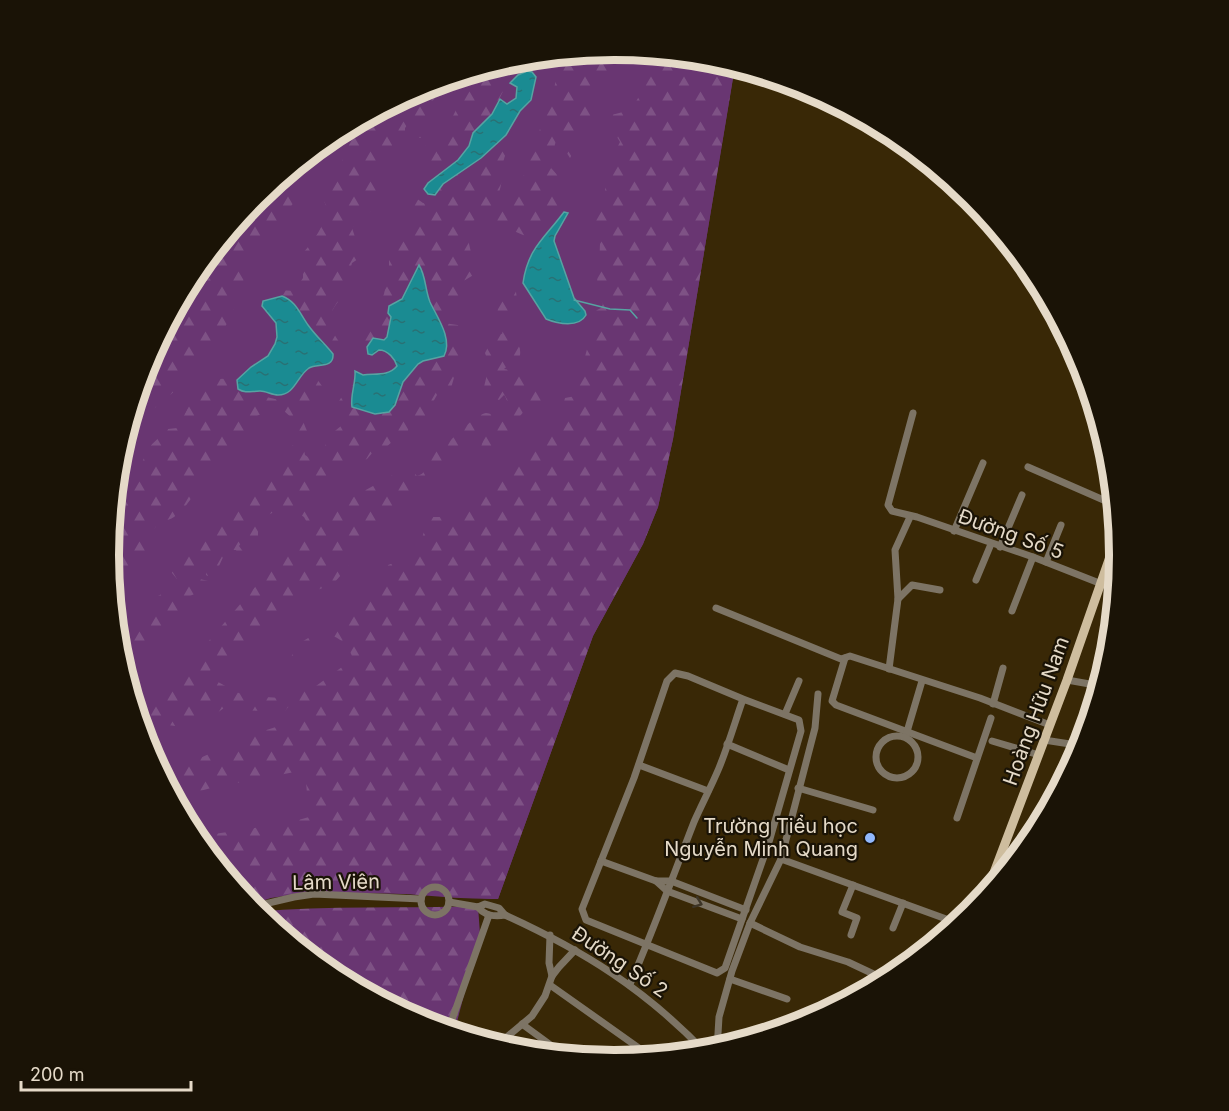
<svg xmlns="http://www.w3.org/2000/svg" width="1229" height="1111" font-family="Inter,sans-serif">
<defs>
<pattern id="forest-firs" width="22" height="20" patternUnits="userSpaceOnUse" patternTransform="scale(1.5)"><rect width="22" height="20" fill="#693672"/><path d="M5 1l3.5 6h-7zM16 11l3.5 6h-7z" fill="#7e5285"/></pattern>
<pattern id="water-ripples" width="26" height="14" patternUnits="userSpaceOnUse" patternTransform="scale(1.5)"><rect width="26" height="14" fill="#1a8b92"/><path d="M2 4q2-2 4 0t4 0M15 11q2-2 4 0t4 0" fill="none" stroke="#297174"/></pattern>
</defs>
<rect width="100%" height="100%" fill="#392806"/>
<!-- green -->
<path fill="#693672" d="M615,50L714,59L735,66L673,439L658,507L643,544L593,636L498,899L411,894L349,893L298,894L271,898L250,905L194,836L147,749L118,654L109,555L118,456L147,362L194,274L257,197L334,135L421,88L516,59Z"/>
<!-- forest -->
<g fill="url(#forest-firs)">
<path d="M618,50L607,83L602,85L597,81L593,82L589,97L599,106L570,158L565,150L566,136L561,130L555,144L551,168L561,179L565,205C556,218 545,231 530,238L481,217L471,222L466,234C470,245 473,262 475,274L462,282L469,288C467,303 454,313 444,323L464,326V332L459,335L457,339L462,350L451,388L440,385L432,386L437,395L430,407L435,410L426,426H410L403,442L394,440L383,450L373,452L367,459L351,465L339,472L308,499L314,514L319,516L409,466L417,476C429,473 424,463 430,454C434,448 441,450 446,445C453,438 476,414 486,413C494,413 504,423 511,428L510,432L496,448L480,451L485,433L467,445L450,463L438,471L424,492C397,492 400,513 386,520C381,523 374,524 368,527L369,536L366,545L351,551L344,559L349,566L333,584L288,601L260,636L252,642L242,646H236L232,655L219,661L209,672L211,678L236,692L248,696L281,698L289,693L316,686L353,659C349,646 341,638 328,634L308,658L292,666L289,660L300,643L336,621L348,605L354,601L374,598L375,594L369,588V583L381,580L387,575L388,565L416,555C424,539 421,531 433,517H446L447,510L466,511L474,499L489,485L551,431L560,417L565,398L591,393L588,389L577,390L569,384L584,372C582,351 596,335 595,311L601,308L603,304C592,283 600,265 600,243C599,236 595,228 593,220L605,192L607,168L620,142L610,125L609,115C646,112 643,81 645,52L714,59L735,66L673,439L658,507L643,544L593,636L498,899C415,900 330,877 249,903L194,837L288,823L309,817L305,770L215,787L173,798L161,775L180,773L189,763L251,735L279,726H297L291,704L283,713L275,710L243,711L224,708C200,725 186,731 157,722L151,731L153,739L152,744L146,746L131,697C142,694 154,691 164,686C178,678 171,668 190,671L201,650L267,573L299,545L307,534L309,526L304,517L298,513L279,510L263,517L258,524V538H245L239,546L244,553L243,558L239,559L236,550H231L224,555L219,566L208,576L206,575L207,569L204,566L197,572L196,578L212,582L211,586L186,598L179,611L183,620L158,638L145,640L143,651L140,653L130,649L127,646L118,651L115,624L120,621L132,624L151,612L153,607L150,603L151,600L165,592L177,594L182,585L183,575L177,579L172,573L173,568L182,561L191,545L211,524L222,519L230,510L248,487L283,459L293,445L304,450L305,455L313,460L322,453L330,435L341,426L334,415C336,402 345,391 355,383L352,407L375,414L393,409L403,382L418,364L447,348L439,317L430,302L419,265L402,300L389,306L388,308C391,315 393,333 385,339C382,341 373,340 370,340L367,347L365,344L364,324L366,318L377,310L384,294L389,267V255L394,241L391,225L394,221L414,222L412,204L416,198L423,203L436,205C433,182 466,170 480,158C489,151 497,143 506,135L505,140L510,146C496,167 508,182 494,202L508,210L512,209L554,89L558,70L551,60V56Z"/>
<path d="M499,64L502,74L510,83L506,85L492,114L473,133L469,146L458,160L439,176L431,165L425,146L430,140L436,143L437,153L441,156L445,152L454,127L453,116L466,90L483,78L484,72L482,70Z"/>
<path d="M435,84V98L431,103L434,124L425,138H419C413,134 414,128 408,124L405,128V133L396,139L382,164L373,209L352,228L360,252L358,259L352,263C349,273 347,285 343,294C337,305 329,310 330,324C331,336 351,349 339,361L332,362L333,354L308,325L302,313L287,298L276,296L280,290L294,291L303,278V253C314,241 324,225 328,210L324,201C332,192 336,181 344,172L342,162L345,151L341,144L344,137L354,135L360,120L421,88Z"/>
<path d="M316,149L292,189L295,201L276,226L266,232L252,253L237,302L221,336L198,350L190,363L187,379L165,400L135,423L125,434L147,362L194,274L257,197Z"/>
<path d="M515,285L517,299L511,306L516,314L510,316C512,327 524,349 519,358C515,363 508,365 504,369L532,374V385L548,396V403H531L520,416L514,417L505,396L504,395L499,400L492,397L484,387C487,375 490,365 485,353L496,332L502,334L504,325C502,322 499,320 498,316C494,306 508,292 515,285Z"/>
<path d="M314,375L322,386L324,395L306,419H302L307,431L312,436V442L309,443L297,434L294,420L283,410C265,413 247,413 245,436L236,432L229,450L218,449L214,460V464L203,470C202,486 178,525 161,520L144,542L148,548C140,562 137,567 121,566L122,558L119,551L110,566L109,555L115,493L118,488H128L139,479L143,471L142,463L148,448L168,429L177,428L180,424L190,403L201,386L219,379L239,378L237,380L245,392L279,400L297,396L298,383L302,382L306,377Z"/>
<path d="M478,906L480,934L454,1033C380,1010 312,965 255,912C329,905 404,909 478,906Z"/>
</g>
<!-- water -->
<g fill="url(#water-ripples)" stroke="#57a3a2" stroke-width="1.5">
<path d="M527,71L532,72L536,77L531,100L520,111L506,135L481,158L443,184L435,195L428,194L424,189L428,183L458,160L469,146L473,133L492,114L500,99L507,104L516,98L517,87L510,83L518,75Z"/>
<path d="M564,212L568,213L555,236L554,241L574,298L585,311L586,315C579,328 558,324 546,319L523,283C528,248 544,239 564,212Z"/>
<path d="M419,265C426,276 425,290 430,302C437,317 453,339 444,356L423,361L418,364L403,382L395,405L389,412L375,414L352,407C350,395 356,383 355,371L363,375C374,373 388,377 397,366C395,359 388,350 379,350L372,355L368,354L367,347L373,338L384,340L387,337L391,317L388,313L389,306L402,299Z"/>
<path d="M282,296C296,301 300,314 308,325C315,335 325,344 333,354C334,369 317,363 309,368C297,376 295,395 278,395C272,395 266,391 260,391C251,391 246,394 238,389L237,380L251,367L268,356L275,344L277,337L276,323L262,306L263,301Z"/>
</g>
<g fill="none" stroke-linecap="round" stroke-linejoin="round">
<!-- stream -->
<path stroke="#57a3a2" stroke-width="1.5" d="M574,300L610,309L630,310L637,318"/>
<!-- minor -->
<g stroke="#7d7465" stroke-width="7">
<path d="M913,413L888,505L892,511L917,517L1033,557L1117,590"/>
<path d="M1028,467L1115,505"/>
<path d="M954,531L983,463"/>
<path d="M1000,547L1022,495"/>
<path d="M1046,562L1061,525"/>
<path d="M976,580L991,544"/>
<path d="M898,599L895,550L910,517"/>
<path d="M716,608L841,659L850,656L980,698L1050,725"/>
<path d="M1012,611L1033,557"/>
<path d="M845,658L832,701L836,705L977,758"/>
<path d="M889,669L898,599L912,585L940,590"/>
<path d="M1067,680L1101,686"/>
<path d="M993,704L1003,668"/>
<path d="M785,714L799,681"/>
<path d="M906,735L922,681"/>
<circle cx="897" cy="757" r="21"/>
<path d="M1044,740L1083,746"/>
<path d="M992,741L1039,755"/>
<path d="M727,744L789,770"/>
<path d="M639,765L708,791"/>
<path d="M798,788L873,810"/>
<path d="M957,818L991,718"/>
<path d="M781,859L960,924"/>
<path d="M601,861L656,881H671L746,910"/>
<path d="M656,881L667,891L742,919"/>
<circle cx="435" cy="901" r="14"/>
<path d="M449,902L478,907L485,904L499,908L505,915C584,951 645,989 706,1053"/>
<path d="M252,907L294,897L314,894L421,899"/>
<path d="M478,907C485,916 494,917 505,915"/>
<path d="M750,923L800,947L848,962L882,978"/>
<path d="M893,928L903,903"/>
<path d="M550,935L549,963L552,976"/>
<path d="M851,935L857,918L842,912L853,885"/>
<path d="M730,979L787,999"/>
<path d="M630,984C653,931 673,876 694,822C702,804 711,787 719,768C728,746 735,722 743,699L799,720L801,731L769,842L725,968L717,973L586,920L582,909L634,778L667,681L675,673L688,676L743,699"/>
<path d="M550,985L653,1058"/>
<path d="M522,1024L567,1057"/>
<path d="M448,1031L489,915"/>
<path d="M496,1046L532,1016L545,996L552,976L559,967L575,950"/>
<path d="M717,1050L719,1017L732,971L750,923L781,859L815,728L818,694"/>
</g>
<!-- major -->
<path stroke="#cebd9e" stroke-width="9" d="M984,899L1067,680L1118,534"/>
</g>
<!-- one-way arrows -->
<defs><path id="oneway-chevron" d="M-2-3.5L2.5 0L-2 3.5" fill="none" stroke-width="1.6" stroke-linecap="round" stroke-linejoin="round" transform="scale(1.5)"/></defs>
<use stroke="#3d3527" href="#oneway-chevron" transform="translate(698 903) rotate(21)"/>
<!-- markers -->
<circle fill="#91b8fd" stroke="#1a1306" stroke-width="2" cx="870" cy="838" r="6"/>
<g text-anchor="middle" stroke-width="4.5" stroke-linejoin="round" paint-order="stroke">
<!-- street labels -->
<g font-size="20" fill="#e5dac8" stroke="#1a1306">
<text transform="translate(1011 534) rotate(20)" y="7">Đường Số 5</text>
<text transform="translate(1036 711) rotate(-70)" y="7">Hoàng Hữu Nam</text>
<text transform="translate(336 882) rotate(-1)" y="7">Lâm Viên</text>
<text transform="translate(620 962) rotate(34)" y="7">Đường Số 2</text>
</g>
<!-- poi labels -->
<g font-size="20" fill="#e5dac8" stroke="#1a1306" text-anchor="end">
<text x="858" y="833">Trường Tiểu học<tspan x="858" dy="23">Nguyễn Minh Quang</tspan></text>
</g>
</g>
<!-- crop -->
<path d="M0 0H1229V1111H0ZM119 555a495 495 0 1 1 990 0a495 495 0 1 1-990 0Z" fill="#1a1306" fill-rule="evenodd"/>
<path fill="none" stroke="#e5dac8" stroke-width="8" d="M119 555a495 495 0 1 1 990 0a495 495 0 1 1-990 0Z"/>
<!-- scale -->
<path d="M21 1081v9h170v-9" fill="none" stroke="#e5dac8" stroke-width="3"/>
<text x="30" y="1081" font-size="18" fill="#e5dac8" stroke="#1a1306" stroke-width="4.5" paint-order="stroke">200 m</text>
</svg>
